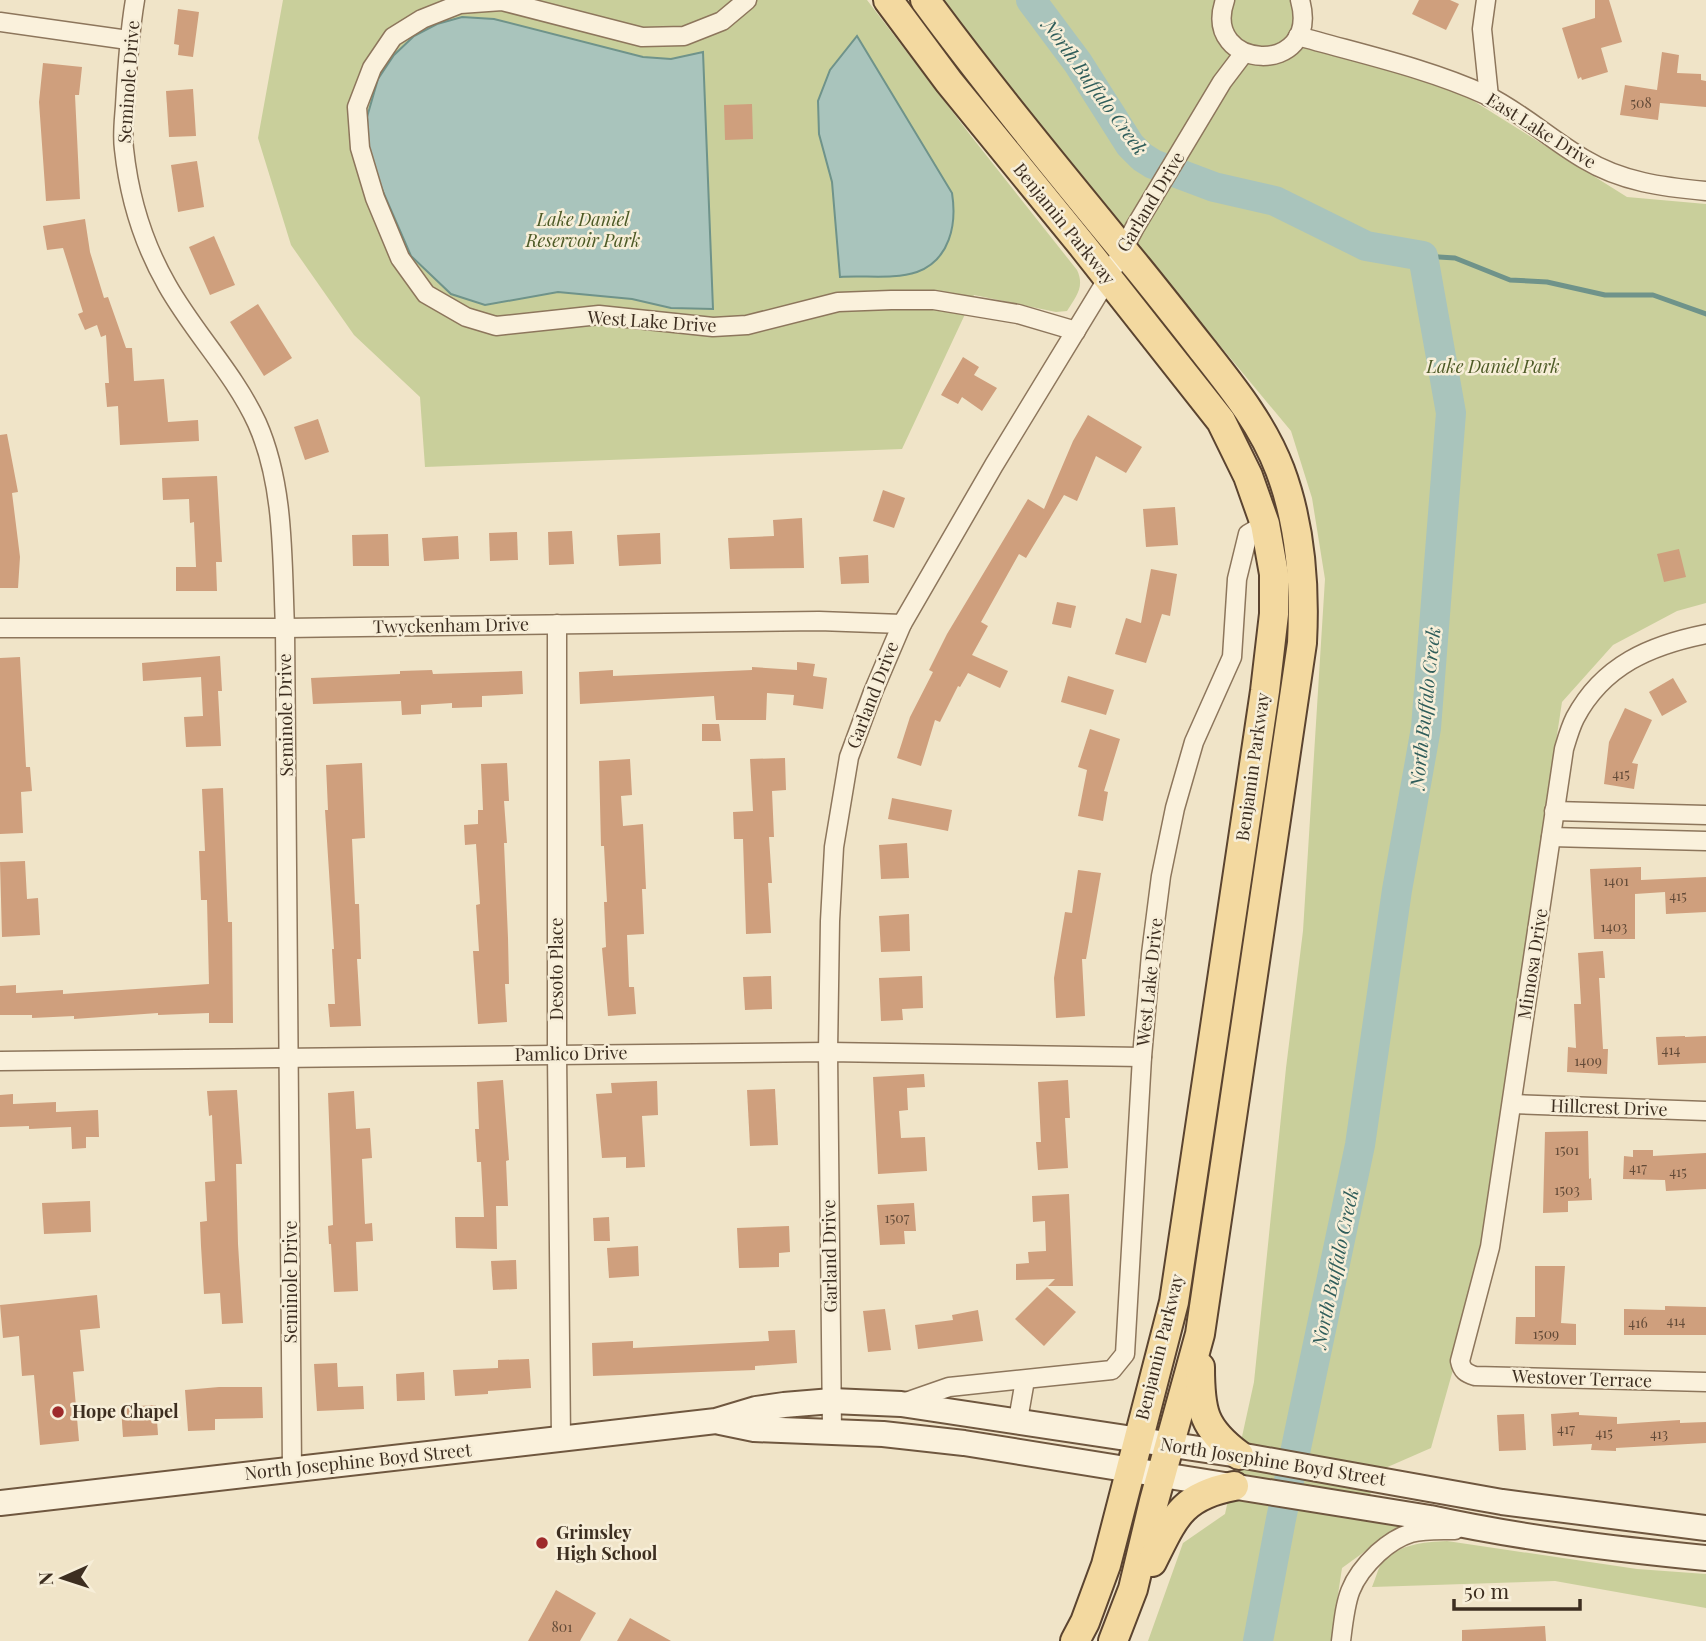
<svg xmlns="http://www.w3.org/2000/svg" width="1706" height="1641" font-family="'Playfair Display',serif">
<rect width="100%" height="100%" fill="#f0e4c8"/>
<!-- green -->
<g fill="#c9cf9b">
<path d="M283,0H867L971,136L1077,270C1085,287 1076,296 1067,311L1056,312L974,295L902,449L425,467L420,397L354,335L291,245L258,138Z"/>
<path d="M938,0H1293L1299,15L1292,35L1445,83L1627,197L1706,204V603L1677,611L1613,645L1562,702L1509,1053L1487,1249L1431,1448L1383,1469L1360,1514L1404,1523L1342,1568L1331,1641H1148L1183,1543L1225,1514L1254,1382L1286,1068L1303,931L1325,579L1312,498L1291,431L1010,93Z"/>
<path d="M1447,1541L1637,1569L1706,1574V1608L1555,1581L1372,1587C1375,1580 1377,1572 1380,1566C1394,1544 1425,1542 1447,1541Z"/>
</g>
<!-- water -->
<g fill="#a9c4bc" stroke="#6f938a" stroke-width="2">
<path d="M462,17L494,19L643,57L671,59L703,52L713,309L671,308L632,299L558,292L485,305L451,294L411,256L374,171L368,143L367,117L378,79L394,55L414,36L437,24Z"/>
<path d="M857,36L952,193C957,224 950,260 917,272C894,280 864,275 840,277L832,182L819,134L818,101L830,70Z"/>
</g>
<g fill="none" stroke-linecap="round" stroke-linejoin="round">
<!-- stream -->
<path stroke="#6f938a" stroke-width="5" d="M1423,256L1455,258L1510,280L1547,282L1605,295H1653L1706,314"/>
<!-- river -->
<path stroke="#a9c4bc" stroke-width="30" d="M1031,0L1078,63L1130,145L1142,157L1153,164L1214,187L1275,201L1366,246L1423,256L1451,413L1426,728L1397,890L1360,1145L1281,1519L1258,1641"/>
</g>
<!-- building -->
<g fill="#cf9f7d">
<path d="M1419,0H1450L1459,4L1446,30L1412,14Z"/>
<path d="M1595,0H1609L1622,42L1601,48L1608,72L1582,80L1581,77L1578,79L1562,28L1595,18Z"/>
<path d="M178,9L199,12L193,57L178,55L179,45L174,44Z"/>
<path d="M1662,52L1679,55L1677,73L1701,74V80L1706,81V107L1660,103L1658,120L1620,115L1625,85L1657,90Z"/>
<path d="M43,63L82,67L79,95H75L80,199L46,201L39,102Z"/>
<path d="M193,89L196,136L169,137L166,91Z"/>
<path d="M752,104L753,139L725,140L724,105Z"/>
<path d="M197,161L204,207L178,212L171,165Z"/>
<path d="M85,219L90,252L104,298L108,297L126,348H132L134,381L164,379L168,422L198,420L199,441L120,445L118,406L107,407L105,383H109L106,335L101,337L97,325L85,330L78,314L83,312L63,248L47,250L43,226Z"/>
<path d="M214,236L235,285L210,295L189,247Z"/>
<path d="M258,304L292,358L264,376L230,322Z"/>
<path d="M963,357L979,367L974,375L997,388L982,411L962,397L958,404L941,395Z"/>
<path d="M1088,415L1142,447L1126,473L1096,456L1077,501L1064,495L1026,558L1019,554L981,622L988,626L972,655L1008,671L1000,688L968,673L960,687L958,686L940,722L935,720L921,766L897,758L910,717L933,672L929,670L947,634L1028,499L1044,509L1073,441Z"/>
<path d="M318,419L329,452L305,460L294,427Z"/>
<path d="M7,434L18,492L12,493L20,557L18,588H0V435Z"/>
<path d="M217,476L222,562H216L217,591H176V567H196L194,522L190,523L189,499L163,500L162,478Z"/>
<path d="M883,490L905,498L894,528L873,521Z"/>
<path d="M1175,507L1178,545L1146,547L1143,509Z"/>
<path d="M802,518L804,568L730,569L728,538L774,536L773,520Z"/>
<path d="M572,531L574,564L549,565L548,532Z"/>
<path d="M517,532L518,560L490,561L489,533Z"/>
<path d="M660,533L661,564L619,566L617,535Z"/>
<path d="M388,534L389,566H353L352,535Z"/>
<path d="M458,536L459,559L424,561L422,538Z"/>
<path d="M1679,549L1686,577L1664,582L1657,554Z"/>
<path d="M868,555L869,583L841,584L839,557Z"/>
<path d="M1151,569L1177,574L1170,616L1162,614L1146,663L1115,654L1126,618L1141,623Z"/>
<path d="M1057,602L1076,606L1071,628L1052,624Z"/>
<path d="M220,656L222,691H218L221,746L186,747L184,717L203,716L201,677L143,681L142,663Z"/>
<path d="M20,657L26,767H30L32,791L21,792L23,833L0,834V658Z"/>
<path d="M797,662L815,664L813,676L827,678L823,709L793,705L794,695L767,693L766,720H716L714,696L580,704L579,672L613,670V676L752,670V667L797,670Z"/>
<path d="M432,670L433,674L522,671L523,694L482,696V707L452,708V703L421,705V714L402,715L401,701L313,704L311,678L400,674V671Z"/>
<path d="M1068,676L1114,690L1106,715L1061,702Z"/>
<path d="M1673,678L1687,702L1662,716L1649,692Z"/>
<path d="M1625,708L1652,720L1632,763L1638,764L1634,789L1604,784L1609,742Z"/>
<path d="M702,724H719L721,741H702Z"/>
<path d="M1090,729L1120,739L1104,791L1108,792L1103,821L1078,816L1087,770L1078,767Z"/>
<path d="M785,758L786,790L772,791L774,837H769L772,883H768L771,933L746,934L743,839H734L733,812L753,811L750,759Z"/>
<path d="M630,759L632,795L621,796L623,826L643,824L646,889H642L644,934L627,935L629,987H634L636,1014L608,1016L602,948L606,947L604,902H607L604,846H601L599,761Z"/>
<path d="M362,763L365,838L352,839L355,904H359L361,959H357L361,1026L330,1027L328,1004H335L332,949H334L325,810H328L326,765Z"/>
<path d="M507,763L509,801H504L507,843H504L508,938L509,984H505L507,1022L478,1024L473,951H479L476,905L480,904L476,844L465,845L464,825L478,824V810H483L481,764Z"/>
<path d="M223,788L228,922H232L233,1023H209V1013L158,1015V1013L74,1019V1016L32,1018V1015H0V986L16,985V993L63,990V994L209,984L207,900H201L199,851H205L202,789Z"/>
<path d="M892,798L952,810L948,831L888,819Z"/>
<path d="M907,843L909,878L881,879L879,845Z"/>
<path d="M25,861L27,899L38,898L40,935L2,937L0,862Z"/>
<path d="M1641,867V880L1706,877V912L1666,914L1665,892L1635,894V939H1594L1590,869Z"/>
<path d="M1078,870L1101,873L1086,959H1082L1085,1016L1056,1018L1054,978L1065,912L1072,913Z"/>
<path d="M909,914L910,951L881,952L879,916Z"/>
<path d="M1603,951L1605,978H1599L1603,1049H1608L1607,1074L1567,1072L1568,1047L1576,1048L1574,1004H1581L1578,953Z"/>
<path d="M771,976L772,1009L745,1010L743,977Z"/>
<path d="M922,976L923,1008L902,1009L903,1020L881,1021L879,978Z"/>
<path d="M1685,1036V1037L1706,1036V1063L1658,1065L1656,1037Z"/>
<path d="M924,1074L925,1087L907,1088L908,1110L899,1111L901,1138L925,1137L927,1171L878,1174L873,1077Z"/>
<path d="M503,1080L509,1160L506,1161L508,1206H496L497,1249L456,1248L455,1217H484L481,1162H477L475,1129H479L477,1082Z"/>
<path d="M1068,1080L1070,1118H1065L1068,1168L1038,1170L1036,1142H1041L1038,1082Z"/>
<path d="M657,1081L658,1115L642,1116L645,1167L626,1168V1157L602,1158L596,1094L612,1093L611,1083Z"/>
<path d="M775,1089L778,1145L750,1146L747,1090Z"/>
<path d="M237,1090L242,1164H236L238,1244L243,1323L222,1324L220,1293L204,1294L201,1246L200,1222L207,1221L205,1182L215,1181L212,1115L209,1116L207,1091Z"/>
<path d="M354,1091L356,1129L370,1128L372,1158L362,1159L365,1224L372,1223L373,1241L356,1242L358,1291L334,1292L331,1244H329L328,1226L333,1225L328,1093Z"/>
<path d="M13,1094V1104L56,1102V1112L98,1110L99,1137H86V1148L72,1149L71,1127L29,1129V1126L0,1127V1095Z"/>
<path d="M1588,1131L1589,1179L1591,1178L1592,1200L1568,1201V1212L1543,1213L1545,1132Z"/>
<path d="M1633,1150H1653V1156L1706,1153V1189L1666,1191L1665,1180L1623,1179L1624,1156L1633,1157Z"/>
<path d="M1069,1194L1073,1286H1048L1055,1279L1016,1280V1264L1029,1263L1028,1252L1046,1251L1045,1221L1033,1222L1032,1196Z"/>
<path d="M90,1201L91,1232L44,1234L42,1203Z"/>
<path d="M914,1203L916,1231H904L905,1244L880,1245L877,1205Z"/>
<path d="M609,1217L610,1241H594L593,1218Z"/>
<path d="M789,1226L790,1252L779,1253V1267L739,1268L737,1228Z"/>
<path d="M638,1246L639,1276L609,1278L607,1248Z"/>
<path d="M516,1260L517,1289L493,1290L491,1261Z"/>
<path d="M1535,1266H1565L1561,1323L1576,1324V1345L1515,1344L1516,1317H1535Z"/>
<path d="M1047,1287L1076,1312L1044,1346L1015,1319Z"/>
<path d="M97,1295L100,1328L80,1330L84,1371L73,1372L79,1441L40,1445L34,1375L22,1376L19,1336L3,1338L0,1305Z"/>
<path d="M1665,1306L1706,1307V1335H1624V1309L1665,1310Z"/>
<path d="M885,1309L891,1350L868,1352L863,1311Z"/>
<path d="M978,1310L983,1341L918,1349L915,1325L953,1320L952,1315Z"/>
<path d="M795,1330L797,1363L755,1366V1370L593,1376L592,1343L633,1341V1348L769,1341L768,1331Z"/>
<path d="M529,1359L531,1388L488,1391V1394L455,1396L453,1370L498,1368V1360Z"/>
<path d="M337,1363L338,1387L363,1386L364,1409L317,1411L314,1364Z"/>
<path d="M424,1372L425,1400L397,1401L396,1374Z"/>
<path d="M219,1387H262L263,1418L215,1419V1430L188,1431L185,1390Z"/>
<path d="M156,1405L158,1435L123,1437L121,1407Z"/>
<path d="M1579,1412V1415L1617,1417V1424L1680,1420V1423L1706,1422V1443L1616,1448V1451L1591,1450L1592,1444L1553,1446L1551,1414Z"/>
<path d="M1524,1414L1526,1450L1499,1451L1497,1415Z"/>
<path d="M556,1590L596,1613L580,1641H528Z"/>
<path d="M630,1618L671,1641H617Z"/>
<path d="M1545,1626L1546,1641H1462V1630Z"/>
</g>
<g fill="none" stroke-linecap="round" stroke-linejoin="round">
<defs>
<g id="minor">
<path d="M135,0C129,35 127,70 125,106C124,120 122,135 124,149C129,196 143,243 167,285C194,333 234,373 257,423C285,486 282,561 285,628L292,1470"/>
<path d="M747,0L722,21L684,36L642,37L502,1L460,4L422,19L393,37L372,68L357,107L360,148L375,198L400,258L426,294L466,317L496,326L599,315L713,327L747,325L838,302L891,300H934L1018,314L1076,331"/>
<path d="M1225,0C1200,71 1322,78 1300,0"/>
<path d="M1486,0L1482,29L1489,97"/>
<path d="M0,22L128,40"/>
<path d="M1298,36C1361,54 1427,68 1486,95C1521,112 1550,139 1584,159C1622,182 1663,187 1706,191"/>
<path d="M557,624V1054L561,1439"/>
<path d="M0,628H285L819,621L902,624"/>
<path d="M1706,634C1651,645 1603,665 1575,718C1570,728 1567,739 1564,749L1490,1247L1460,1361C1462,1371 1466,1373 1475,1376L1706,1382"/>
<path d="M1554,811L1706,815"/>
<path d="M1551,837L1706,841"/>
<path d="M0,1061L828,1052L1142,1057"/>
<path d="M1512,1104L1706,1111"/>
<path d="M903,1403L949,1387L1112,1370L1125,1354L1142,1057L1151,954L1161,876L1175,808L1194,742L1232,657L1237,579L1248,534L1265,524"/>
<path d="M1018,1420L1025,1380"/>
<path d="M832,1431L828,1052L830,921L834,847L849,757L873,692L902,624L994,465L1108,278L1135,227L1222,82L1244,53"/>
<path d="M1341,1641C1346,1600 1347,1582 1378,1553C1388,1544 1398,1537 1411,1533C1424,1529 1441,1530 1455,1530"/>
</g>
<g id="secondary">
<path d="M720,1422L754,1429L883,1434L964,1443L1430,1518C1521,1538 1614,1549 1706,1558"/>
<path d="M0,1503L716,1421L756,1409L784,1405L832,1401L901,1404L1239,1455L1502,1502L1706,1528"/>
</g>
<g id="primary">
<path d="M888,0L949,82L1082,245L1221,421L1248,476L1265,524L1274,574V614L1265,691L1174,1302L1106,1565L1085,1622L1075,1641"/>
<path d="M925,0C992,91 1065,179 1137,267C1159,294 1181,322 1203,350C1233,388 1263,425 1280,470C1301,526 1305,585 1302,643L1200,1334L1154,1501L1133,1589L1113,1641"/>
<path d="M1200,1367C1200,1411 1203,1428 1239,1455"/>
<path d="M1152,1562C1174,1518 1181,1496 1234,1486"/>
</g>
</defs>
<!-- minor casing -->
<use href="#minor" stroke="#8d765c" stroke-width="21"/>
<!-- secondary casing -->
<use href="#secondary" stroke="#6f573f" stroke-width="28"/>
<!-- primary casing -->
<use href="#primary" stroke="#5b4430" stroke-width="32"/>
<!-- minor -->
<use href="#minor" stroke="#faf1dc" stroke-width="18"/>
<!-- secondary -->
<use href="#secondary" stroke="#faf1dc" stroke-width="24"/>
<!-- primary -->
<use href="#primary" stroke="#f3d9a0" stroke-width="28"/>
</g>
<!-- markers -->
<g fill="#9e2a2b" stroke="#f7eed8" stroke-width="2.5">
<circle cx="58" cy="1412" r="7"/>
<circle cx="542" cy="1543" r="7"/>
</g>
<g text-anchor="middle" stroke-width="5" stroke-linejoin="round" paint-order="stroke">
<!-- number labels -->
<g font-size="14" fill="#624a37">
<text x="1641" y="108">508</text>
<text x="1621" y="779">415</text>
<text x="1616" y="886">1401</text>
<text x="1678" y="901">415</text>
<text x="1614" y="932">1403</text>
<text x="1671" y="1055">414</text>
<text x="1588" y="1066">1409</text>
<text x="1567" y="1155">1501</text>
<text x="1638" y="1173">417</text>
<text x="1678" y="1177">415</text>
<text x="1567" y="1195">1503</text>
<text x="897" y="1223">1507</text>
<text x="1676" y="1326">414</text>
<text x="1638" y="1328">416</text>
<text x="1546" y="1339">1509</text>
<text x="1566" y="1434">417</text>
<text x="1604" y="1438">415</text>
<text x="1659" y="1439">413</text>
<text x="562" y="1632">801</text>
</g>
<!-- street labels -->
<g font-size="18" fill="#3d2e20" stroke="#f7eed8">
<text transform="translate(129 82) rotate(-86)" y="6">Seminole Drive</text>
<text transform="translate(1541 131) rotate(32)" y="6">East Lake Drive</text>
<text transform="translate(1151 202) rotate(-59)" y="6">Garland Drive</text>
<text transform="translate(1064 224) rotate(51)" y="6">Benjamin Parkway</text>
<text transform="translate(652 322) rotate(4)" y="6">West Lake Drive</text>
<text transform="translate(451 626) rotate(-1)" y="6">Twyckenham Drive</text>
<text transform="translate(873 695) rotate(-69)" y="6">Garland Drive</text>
<text transform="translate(286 715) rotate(-91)" y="6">Seminole Drive</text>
<text transform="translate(1253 767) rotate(-82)" y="6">Benjamin Parkway</text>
<text transform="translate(1533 964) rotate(-81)" y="6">Mimosa Drive</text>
<text transform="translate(557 969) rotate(-90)" y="6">Desoto Place</text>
<text transform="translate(1150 982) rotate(-84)" y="6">West Lake Drive</text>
<text transform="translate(571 1054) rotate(-1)" y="6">Pamlico Drive</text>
<text transform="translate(1609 1108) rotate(2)" y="6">Hillcrest Drive</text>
<text transform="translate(830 1256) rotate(-91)" y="6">Garland Drive</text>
<text transform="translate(291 1282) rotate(-90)" y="6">Seminole Drive</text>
<text transform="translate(1160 1347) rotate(-76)" y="6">Benjamin Parkway</text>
<text transform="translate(1582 1379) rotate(2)" y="6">Westover Terrace</text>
<text transform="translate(358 1462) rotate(-6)" y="6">North Josephine Boyd Street</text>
<text transform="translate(1273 1462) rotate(9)" y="6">North Josephine Boyd Street</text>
</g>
<!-- park labels -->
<g font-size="18" font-style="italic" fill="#4d5a26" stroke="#f7eed8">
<text x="583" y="226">Lake Daniel<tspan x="583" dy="21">Reservoir Park</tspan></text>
<text x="1493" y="373">Lake Daniel Park</text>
</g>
<!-- poi labels -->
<g font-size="18" font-weight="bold" fill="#3d2e20" stroke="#f7eed8" text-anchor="start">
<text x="72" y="1418">Hope Chapel</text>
<text x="556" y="1539">Grimsley<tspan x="556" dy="21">High School</tspan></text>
</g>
<!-- water labels -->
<g font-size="19" font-style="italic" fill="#2f5d5a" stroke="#f7eed8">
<text transform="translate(1095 87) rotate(54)" y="7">North Buffalo Creek</text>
<text transform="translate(1425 708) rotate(-84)" y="7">North Buffalo Creek</text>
<text transform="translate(1335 1268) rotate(-78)" y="7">North Buffalo Creek</text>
</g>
</g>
<!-- north arrow -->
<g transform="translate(63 1578) rotate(267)" stroke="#f7eed8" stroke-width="5" paint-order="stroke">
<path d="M0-5L12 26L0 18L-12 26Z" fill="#3d2e20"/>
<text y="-10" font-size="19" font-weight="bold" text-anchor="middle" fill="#3d2e20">N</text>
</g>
<!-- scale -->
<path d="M1454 1599v10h126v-10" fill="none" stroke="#3d2e20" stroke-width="3.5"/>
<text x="1464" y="1599" font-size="21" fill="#3d2e20" stroke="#f7eed8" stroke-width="5" paint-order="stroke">50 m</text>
</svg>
